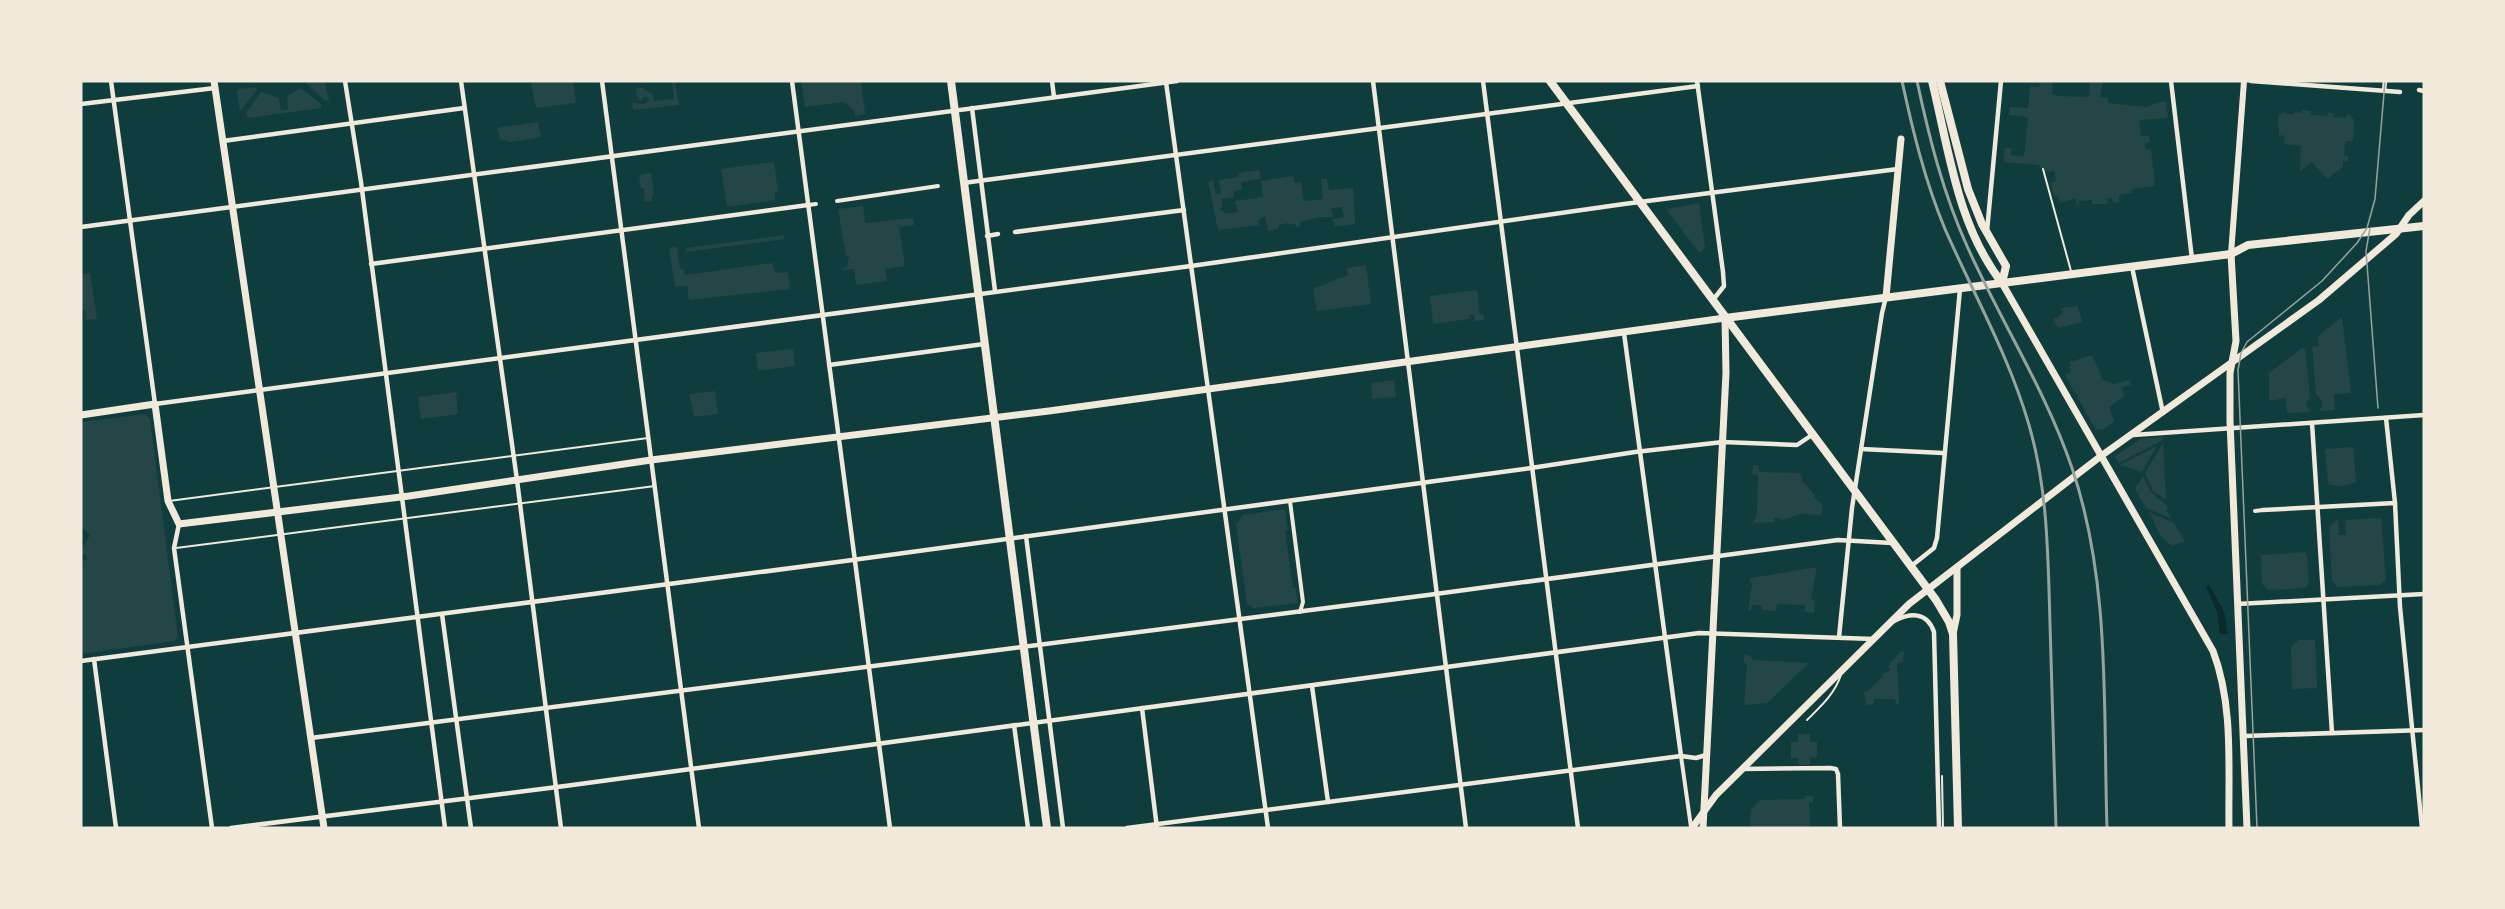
<svg xmlns="http://www.w3.org/2000/svg" width="2505" height="909" font-family="'IBM Plex Sans',sans-serif">
<rect width="100%" height="100%" fill="#0f3d3e"/>
<!-- green -->
<g fill="#244646">
<path d="M304,81H325L329,100L325,101Z"/>
<path d="M546,81H573L576,103L536,108L531,83Z"/>
<path d="M672,81H675L679,105L633,110L632,103L645,104L649,101L648,97H644L640,101L636,93L637,88L641,87L652,94L654,101L674,99Z"/>
<path d="M801,81H861L865,114L855,116L854,110L843,102L805,107Z"/>
<path d="M2040,81H2053L2052,94L2060,96L2089,97L2090,81H2103L2100,97L2108,98V103L2147,107L2159,102H2166L2168,118L2139,120L2141,136H2149L2150,142L2145,143L2146,150L2151,149L2155,186L2132,189V193L2119,195V202L2114,203L2111,198H2108L2107,204H2092V200L2079,201L2077,207L2076,198L2060,203L2058,196L2054,197L2051,183L2056,181L2054,171L2047,172L2038,165L2003,162L2005,148H2011V155L2024,156L2028,117L2009,115L2010,107L2028,108L2030,86L2039,87Z"/>
<path d="M255,87L257,90L240,111L237,92L239,89Z"/>
<path d="M301,88L322,105L321,108L248,118L246,113L261,92L279,98L281,110H288L287,96Z"/>
<path d="M2302,110L2311,111V115L2327,116L2328,112L2334,113V117L2346,118L2347,115H2350L2354,120L2353,141H2347L2345,144L2344,155L2348,156V161H2343V167L2327,179L2312,162L2300,171L2301,146L2284,144L2285,136L2279,135L2278,116L2283,112L2294,115V112L2302,113Z"/>
<path d="M538,122L541,137L510,142L500,139L497,128Z"/>
<path d="M774,162L778,192L775,193V200L727,207L721,169Z"/>
<path d="M1259,170L1261,179L1241,182L1242,190L1234,191V197L1222,199V207H1220V210H1223L1224,214L1238,212L1235,201L1263,197L1261,181L1293,176L1295,183L1301,182L1304,201L1323,199L1321,179H1327L1329,190L1353,188L1355,224L1334,227L1333,219L1344,217L1342,207L1331,208L1333,217H1319L1300,222V226L1296,227L1295,223L1289,225L1288,223L1279,225L1278,229L1268,231L1265,216L1258,220L1259,225L1218,230L1209,186L1208,183L1212,181V176L1216,194L1221,193L1219,180L1239,177V173Z"/>
<path d="M651,173L654,194L652,195V201H645L644,188H641L639,175Z"/>
<path d="M1699,203L1705,248L1701,252L1698,251L1666,209Z"/>
<path d="M863,206L865,223L913,218L914,225L899,227L905,266L885,269L887,281L856,285L854,269L844,270L843,268L847,267L849,256H846L838,209Z"/>
<path d="M784,235L785,239L686,252V248Z"/>
<path d="M675,247L677,248L680,269H684L685,275L772,263L775,273L788,272L790,289L689,300L687,286L675,287L669,248Z"/>
<path d="M1366,265L1371,304L1317,311L1313,289L1348,275L1347,268Z"/>
<path d="M90,273L97,319L86,320L85,310L81,309V274Z"/>
<path d="M1477,290L1480,314H1483L1484,320L1475,321L1474,315H1470V319L1433,324L1430,296Z"/>
<path d="M2078,306L2082,322L2058,328L2053,320L2063,313L2061,308Z"/>
<path d="M2342,317L2351,393L2334,394L2335,410L2320,411L2323,402L2316,394L2312,347L2319,346L2318,336Z"/>
<path d="M2302,348L2305,349L2310,396L2306,405L2310,412L2287,413L2286,398L2269,401V373Z"/>
<path d="M793,349L795,366L758,371L756,353Z"/>
<path d="M2092,355L2103,380L2114,384L2130,380L2131,385L2122,387L2124,396L2109,407L2114,421L2104,429L2096,430L2065,375L2071,372L2069,367L2071,366L2070,362Z"/>
<path d="M1394,380L1396,397L1372,399L1371,383Z"/>
<path d="M715,391L718,414L694,417L689,394Z"/>
<path d="M456,392L458,414L421,419L418,397Z"/>
<path d="M145,414L150,419L178,637L174,641L81,654V562L87,559L86,554L81,555V550L90,535L81,526V422Z"/>
<path d="M2163,437V440L2119,463L2115,456L2141,439Z"/>
<path d="M2163,443L2166,500L2153,491L2145,473Z"/>
<path d="M2157,446L2142,472L2120,465Z"/>
<path d="M2353,447L2356,482C2349,485 2338,488 2328,484L2325,449Z"/>
<path d="M1753,465H1758L1759,472L1799,473L1803,478L1801,480L1815,495L1814,497L1823,505L1821,515L1800,514L1781,521L1780,518H1774V522L1755,523L1752,526L1757,513L1758,475L1752,474Z"/>
<path d="M2143,476L2151,492L2169,508L2166,510L2172,519L2146,508L2135,489Z"/>
<path d="M1285,509L1288,531H1285L1293,588H1296L1298,603L1254,608L1247,604L1236,524L1243,515Z"/>
<path d="M2149,512L2174,523L2185,541L2172,546L2160,535Z"/>
<path d="M2381,518L2386,580L2379,585L2338,587L2332,581L2329,526L2338,520L2339,535H2346L2345,520Z"/>
<path d="M2305,552L2307,555L2309,583L2305,588L2268,590L2262,584L2261,555Z"/>
<path d="M1817,567L1811,599L1815,601L1814,613L1805,612V605L1777,604L1776,611L1763,610L1761,605H1752L1751,611H1748L1752,584L1749,580L1752,578Z"/>
<path d="M2298,640H2315L2317,688L2292,689L2291,648Z"/>
<path d="M1901,651L1904,652L1903,662L1897,663L1899,704H1896L1895,699H1874V704L1866,705L1864,691L1867,692L1883,676V672L1885,674L1890,669L1888,666Z"/>
<path d="M1744,655L1751,656L1753,660L1809,663L1767,703L1744,705L1747,664L1744,662Z"/>
<path d="M1798,734H1810V742H1817V757L1810,758V765H1799L1798,758H1791V742H1798Z"/>
<path d="M1806,796H1813V802L1809,803L1810,825L1812,828H1750L1751,810L1760,800L1805,799Z"/>
</g>
<!-- water -->
<path fill="#0a2a2b" d="M2209,585L2224,611L2228,634H2220L2217,612L2206,586Z"/>
<g fill="none" stroke-linecap="round" stroke-linejoin="round">
<!-- service -->
<g stroke="#f1e9da" stroke-width="2">
<path d="M2043,169L2071,271"/>
<path d="M169,501L648,438"/>
<path d="M176,548L655,486"/>
<path d="M1807,720C1821,706 1834,695 1841,675"/>
<path d="M1942,776L1943,828"/>
</g>
<!-- pedestrian -->
<g stroke="#f1e9da" stroke-width="4">
<path d="M837,201L938,186"/>
<path d="M808,205L816,204"/>
<path d="M1290,501L1303,602L1300,612"/>
<path d="M2255,511L2263,510"/>
<path d="M1681,756L1691,827"/>
</g>
<!-- minor -->
<g stroke="#f1e9da" stroke-width="4.5">
<path d="M111,81L155,404L1191,266L1624,204L1898,169"/>
<path d="M345,81L361,182L445,828"/>
<path d="M461,81L517,480L561,828"/>
<path d="M602,81L699,828"/>
<path d="M792,81L890,828"/>
<path d="M1052,81L1054,97"/>
<path d="M1373,81L1466,828"/>
<path d="M1483,81L1578,828"/>
<path d="M1697,81L1723,272L1724,286L1713,300"/>
<path d="M2171,81L2192,259"/>
<path d="M2251,81L2400,92"/>
<path d="M1166,82L1268,828"/>
<path d="M2419,90L2424,91"/>
<path d="M2384,91L2385,81"/>
<path d="M81,104L215,88"/>
<path d="M972,108L995,291"/>
<path d="M223,141L464,108"/>
<path d="M963,183L1698,86"/>
<path d="M81,227L1177,81"/>
<path d="M1987,231L2001,81"/>
<path d="M1015,232L1184,210"/>
<path d="M987,236L998,234"/>
<path d="M371,264L808,205"/>
<path d="M2132,267L2163,413"/>
<path d="M1624,333L1681,756"/>
<path d="M829,365L984,344"/>
<path d="M2386,418L2395,503L2400,607L2422,828"/>
<path d="M2312,423L2332,733"/>
<path d="M2133,435L2424,415"/>
<path d="M1861,449L1943,453"/>
<path d="M2263,510L2395,503"/>
<path d="M179,524L174,548L212,828"/>
<path d="M1026,536L1063,828"/>
<path d="M1910,567L1934,548L1937,538L1960,289"/>
<path d="M2237,604L2424,594"/>
<path d="M442,614L471,828"/>
<path d="M1894,621C1910,613 1927,611 1934,632L1939,828"/>
<path d="M1839,637L1852,508L1882,313L1886,297"/>
<path d="M94,659L116,828"/>
<path d="M81,661L845,561L1531,468L1635,452L1723,442L1797,445L1812,435"/>
<path d="M1312,686L1328,802"/>
<path d="M1142,708L1157,828"/>
<path d="M1014,725L1028,828"/>
<path d="M2245,736L2424,730"/>
<path d="M311,738L1428,595L1838,540L1892,543"/>
<path d="M1742,769L1830,768L1836,769L1838,774L1840,828"/>
<path d="M231,828L565,786L1699,633L1874,639"/>
<path d="M1127,828L1681,756L1696,758L1706,755"/>
</g>
<!-- tertiary -->
<path stroke="#f1e9da" stroke-width="6" d="M2231,254L2244,81"/>
<!-- secondary -->
<g stroke="#f1e9da" stroke-width="7">
<path d="M214,81L324,828"/>
<path d="M2231,254L2236,341L2230,373V421L2247,828"/>
<path d="M2002,283L2213,651C2234,706 2228,769 2229,828"/>
<path d="M1886,297L1901,139"/>
<path d="M81,415L155,404L168,501L179,524L409,496L651,460L1049,411L1725,318L1726,373L1703,828"/>
<path d="M1953,634L1957,615V568"/>
<path d="M1692,828L1716,795L1909,604L2101,456L2319,300L2396,234L2409,215L2424,201"/>
</g>
<!-- primary -->
<g stroke="#f1e9da" stroke-width="8">
<path d="M951,81L1047,828"/>
<path d="M1550,81L1936,600L1949,622L1953,634L1958,828"/>
<path d="M1932,81C1949,150 1957,225 2002,283"/>
<path d="M1940,81L1968,189L1982,224L2006,266L2002,283"/>
<path d="M1725,318L2231,254L2248,245L2424,226"/>
</g>
<!-- tram -->
<g stroke="#97a49c" stroke-width="1.5">
<path d="M2370,228L2366,251L2378,408"/>
<path d="M2257,828L2238,370L2241,353L2247,342L2322,281L2357,243L2367,228L2375,199L2385,81"/>
</g>
<!-- rail -->
<g stroke="#97a49c" stroke-width="3">
<path d="M1902,81C1913,132 1925,181 1945,229C1974,295 2009,356 2029,425C2048,490 2048,557 2050,624C2052,692 2054,760 2056,828"/>
<path d="M1917,81C1929,137 1943,193 1967,246C2000,320 2046,391 2072,468C2111,583 2103,708 2107,828"/>
</g>
</g>
<!-- border -->
<rect width="2505" height="909" fill="none" stroke="#f1e9da" stroke-width="165"/>
</svg>
